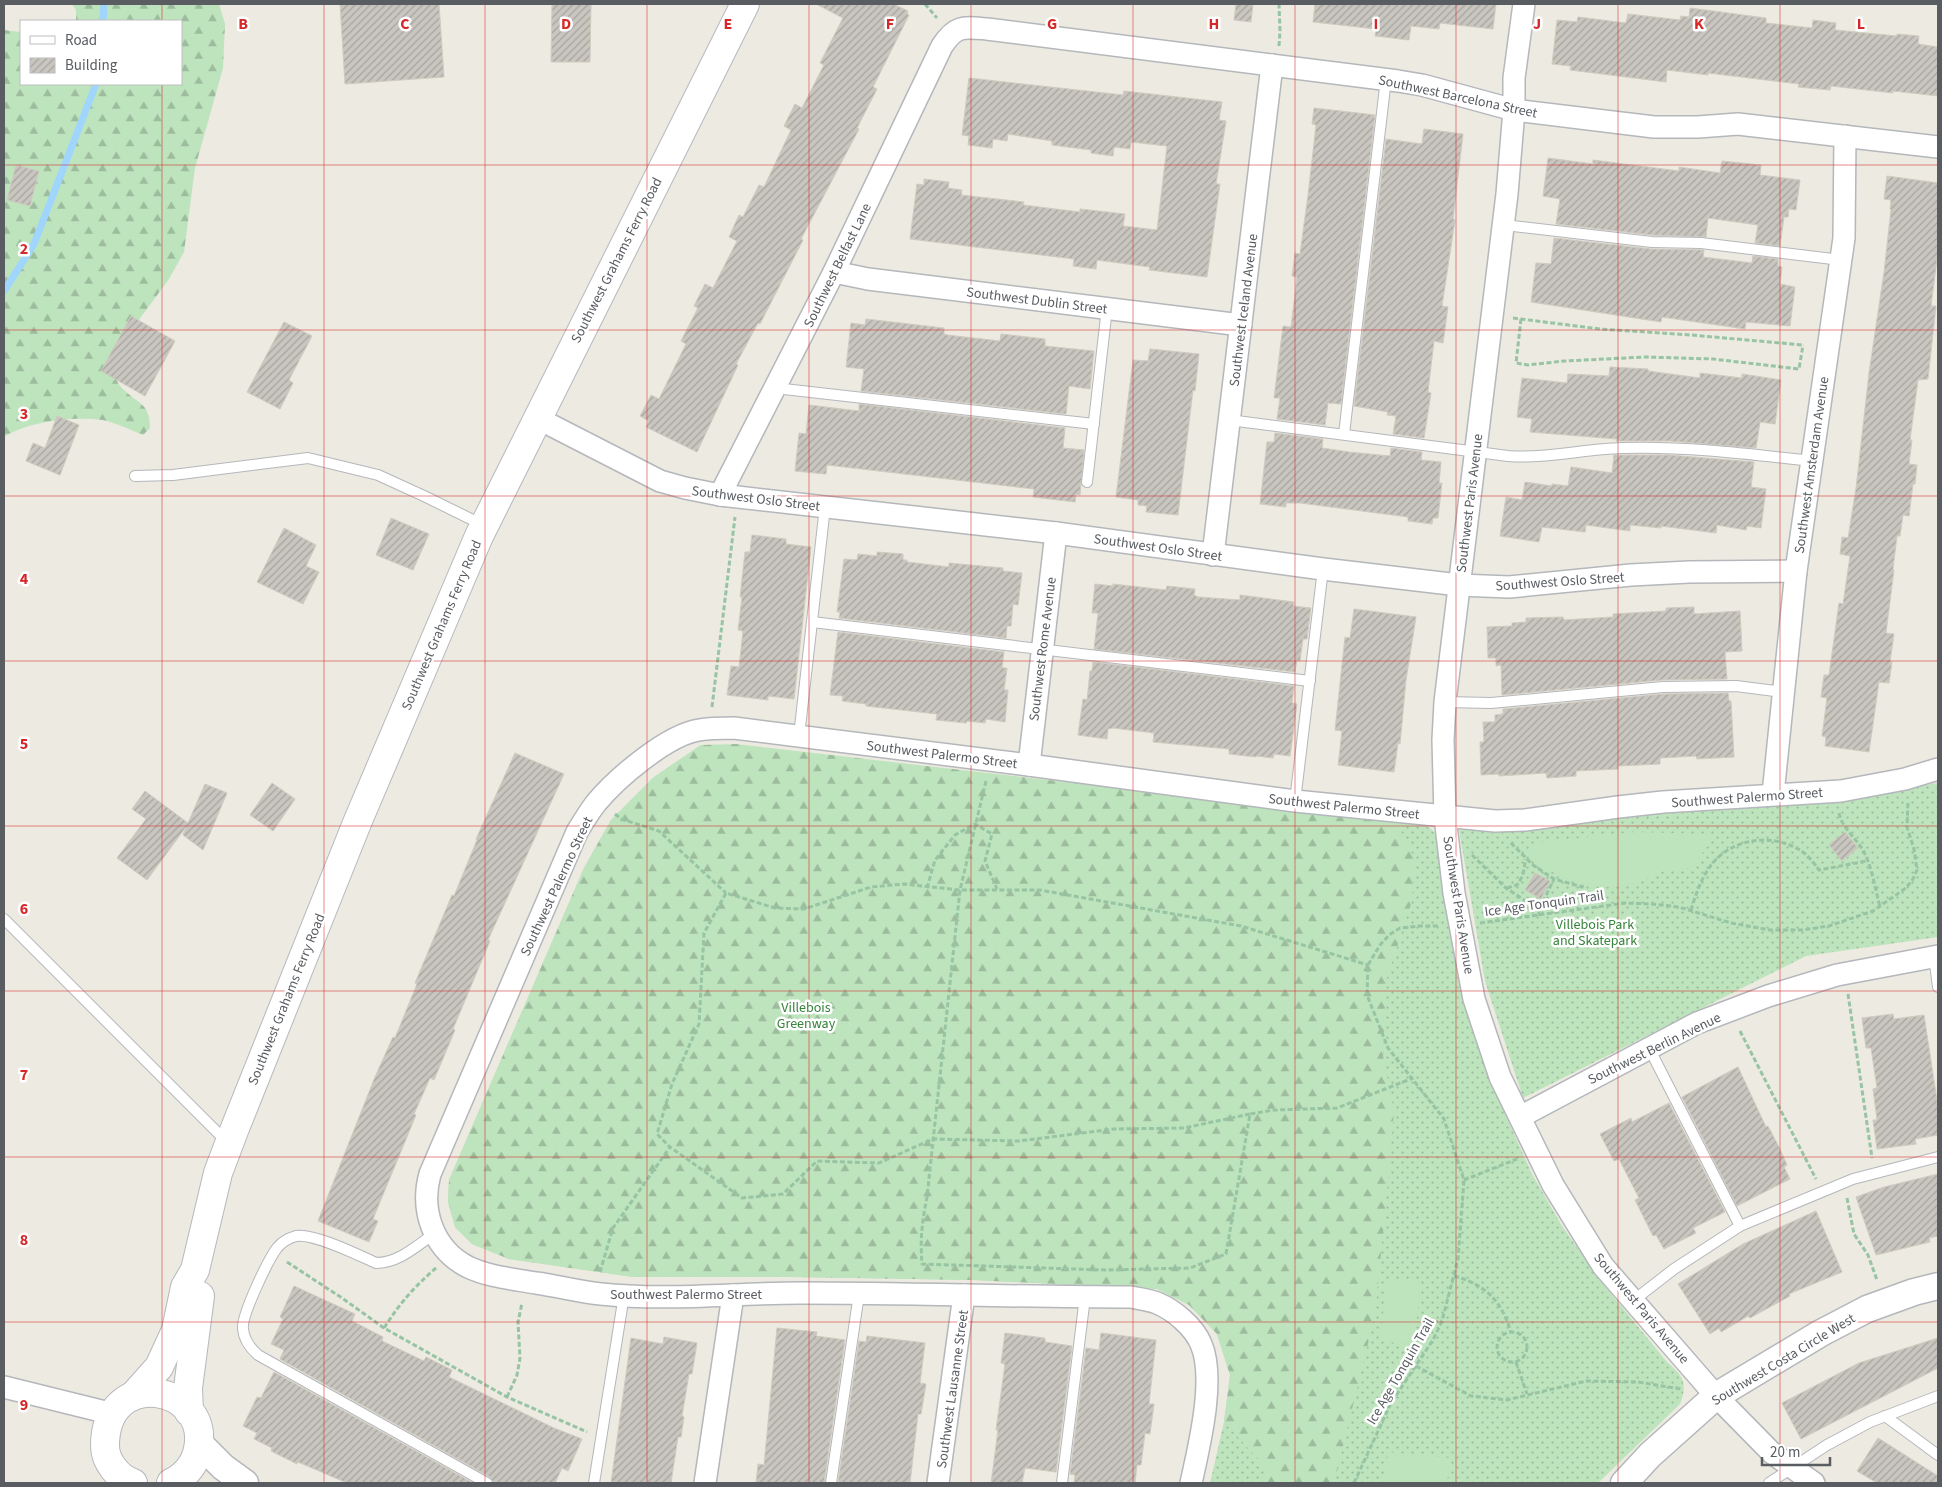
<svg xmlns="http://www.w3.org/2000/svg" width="1942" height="1487" font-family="'Source Sans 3',sans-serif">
<defs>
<pattern id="grass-dots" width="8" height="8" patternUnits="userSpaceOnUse" patternTransform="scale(1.25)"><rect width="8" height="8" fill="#bde4bd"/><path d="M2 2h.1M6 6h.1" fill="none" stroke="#9dbc9d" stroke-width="1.8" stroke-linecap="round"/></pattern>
<pattern id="forest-firs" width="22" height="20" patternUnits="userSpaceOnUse" patternTransform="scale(1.25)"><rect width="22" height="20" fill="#bde4bd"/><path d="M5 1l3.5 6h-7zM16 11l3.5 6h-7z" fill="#9dbc9d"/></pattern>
<pattern id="building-hatch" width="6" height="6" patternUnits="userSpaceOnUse" patternTransform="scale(1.25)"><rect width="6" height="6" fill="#c9c6c0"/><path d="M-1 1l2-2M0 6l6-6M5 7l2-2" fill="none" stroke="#a6a49f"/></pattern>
</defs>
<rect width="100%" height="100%" fill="#eceae1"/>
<!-- grass -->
<g fill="url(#grass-dots)">
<path d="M701,745L1421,824L1430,828L1436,834L1470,1011L1497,1096L1532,1174L1562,1226L1603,1284L1667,1362C1683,1376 1688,1383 1680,1404L1598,1483H1210L1224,1422L1230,1375L1217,1334L1189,1305L1157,1289L974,1280L794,1277H633L509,1259L472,1244L455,1227L448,1202L449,1180L584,868L611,820L654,777Z"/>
<path d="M1938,783V937L1806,956L1523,1098L1485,981L1459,830L1657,808L1840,797Z"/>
</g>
<!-- forest -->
<g fill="url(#forest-firs)">
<path d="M72,4H219L225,24L223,68L195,168L184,252L169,279L127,336L113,373C116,379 119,386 124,390C139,404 150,404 150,428L143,435C131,430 116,423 103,420C74,416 28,421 4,437V30L21,32V84H181V21H76V10Z"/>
<path d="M736,744L1395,820L1415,859L1412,901L1386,981L1383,1056L1394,1111L1386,1202L1375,1315L1334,1483H1267L1260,1461L1224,1422L1230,1375L1217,1334L1189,1305L1157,1289L974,1280L794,1277H633L509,1259L472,1244L455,1227L448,1202L449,1180L584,868L611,820L654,777L701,745Z"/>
</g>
<!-- pitch -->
<g fill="#bde4bd">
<path d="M1635,832L1706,834L1711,837L1712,840L1691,868C1682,870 1674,869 1664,871C1653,875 1643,881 1632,884C1596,894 1558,878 1529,858L1533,843Z"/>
<path d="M1387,1279L1421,1282L1414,1345L1380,1341Z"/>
<path d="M1388,1452L1450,1458L1447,1483H1385Z"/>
</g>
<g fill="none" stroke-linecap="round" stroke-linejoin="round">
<!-- stream -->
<g stroke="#a0d5fd" stroke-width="7">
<path d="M103,21L104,4"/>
<path d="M4,291L34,244L96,84"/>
</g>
</g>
<!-- building -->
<g fill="url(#building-hatch)" stroke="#d1cbbf">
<path d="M340,4H439L444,77L345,84Z"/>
<path d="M552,4H591L590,62H551Z"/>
<path d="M816,4H893L908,11L907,14L909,15L873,87L877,89L857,128L859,129L801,239L803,240L760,324L758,323L736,364L738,365L697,452L646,427L649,421L640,416L651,395L659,399L686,344L681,341L698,308L694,306L705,284L713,288L737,241L729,237L739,215L743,217L759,185L764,187L791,130L784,126L795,104L802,108L824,65L820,63L843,18Z"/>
<path d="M1236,4H1253L1251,22L1234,20Z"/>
<path d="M1315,4H1496L1493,29L1440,23L1439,29L1411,26L1409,40L1375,36L1376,29L1313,22Z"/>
<path d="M1690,8L1766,18V23L1812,28L1813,20L1836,23L1835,30L1897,36V34L1919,36L1918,44L1938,47V96L1893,91V93L1831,86L1830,90L1798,87L1799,84L1708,73V75L1667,70L1666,82L1570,70L1571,66L1552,64L1557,20L1577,22L1578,17L1626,23L1628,14L1680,20L1681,16L1689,17Z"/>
<path d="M969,78L1123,95L1124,91L1222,102L1219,120L1226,121L1216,184H1220L1207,277L1149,270L1150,267L1097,260L1096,269L1073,266L1074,259L910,239L917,184L924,185V179L949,182L948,188L962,190L961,195L1024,202L1023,205L1080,212V209L1125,214L1123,226L1157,230L1167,146L1131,142L1130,149L1114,147L1113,156L1091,153V150L1052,145V141L1008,134L1007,141L993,139L992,148L968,145L969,136L962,135Z"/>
<path d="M1314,108L1375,115L1341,404L1328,403L1325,425L1277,419L1280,398H1274L1283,326L1291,327L1297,277L1292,276L1295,253L1300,254L1308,195L1316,125L1312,124Z"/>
<path d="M1424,129L1463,134L1453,219L1455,220L1442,306L1448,307L1443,343L1434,341L1428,392L1431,393L1424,438L1393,434L1396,416L1387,415L1388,412L1354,406L1386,139L1422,144Z"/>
<path d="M1548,158L1593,164V160L1679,171V167L1720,173L1722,161L1761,165L1760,175L1800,180L1796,210L1789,209L1788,217H1784L1780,246L1755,243L1758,225L1708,218L1706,237L1652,235L1556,224L1560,199L1543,196Z"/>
<path d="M16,165L39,171L30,206L7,200Z"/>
<path d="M1887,176L1938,183V252L1931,306H1936L1928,379L1918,380L1910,440H1912L1909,464L1917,465L1915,484H1913L1909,516L1903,515L1900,536H1897L1893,569L1894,570L1886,633L1894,634L1890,662H1892L1889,683L1879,682L1869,752L1825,746L1826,737L1822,736L1827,698L1821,697L1824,675H1829L1839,603L1843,604L1850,556L1840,554L1842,537L1848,538L1856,488L1869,373L1884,272L1891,209H1890L1891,200L1884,199Z"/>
<path d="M1554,238L1651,249L1704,250L1703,257L1752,263L1753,256L1778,259V266L1782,267L1780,284L1795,287L1790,326L1746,322L1745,329L1662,317L1661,322L1531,302L1536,263L1551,264Z"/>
<path d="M131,316L175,341L145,396L101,371Z"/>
<path d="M866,319L944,328V334L947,335L1000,341L1001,334L1045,339V346L1094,351L1090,389L1069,386L1066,414L861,391L864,369L846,367L851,323L865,325Z"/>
<path d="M284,322L312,336L289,380L293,383L280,409L247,392Z"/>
<path d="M1150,349L1199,354L1195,391L1193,390L1178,515L1146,512L1147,506L1138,505V500L1116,497L1133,360L1148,361Z"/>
<path d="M1610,367L1648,369V371L1700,378V373L1742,378V374L1781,380L1775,424L1760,422L1756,448L1670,441H1616L1617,439L1530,432L1532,419L1517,417L1522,378L1567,383L1568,374L1609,376Z"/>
<path d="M859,404L1065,428L1063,448L1084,450L1080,495L1076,494L1075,502L1033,497L1034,489L827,465L826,474L795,471L799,433L806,434L809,405L859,411Z"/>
<path d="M57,416L79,425L60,475L26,461L33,443L45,448Z"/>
<path d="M1275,433L1323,439L1322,448L1349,452L1390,456L1391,448L1422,452L1421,460L1441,462L1439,483H1442L1438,518H1433L1432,524L1408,521V517L1300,503H1286V507L1260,504L1267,442H1274Z"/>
<path d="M1614,455H1669L1754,462L1751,487L1766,489L1761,528L1747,526L1746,530L1717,525L1716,533L1661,526V528L1630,525V531L1586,525L1585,532L1542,527L1539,542L1500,536L1506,497L1522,500L1525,482L1552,486V484L1568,486L1571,467L1612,473Z"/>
<path d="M391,518L429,534L413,570L376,555Z"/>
<path d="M284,528L316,545L306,566L319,572L303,604L257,582Z"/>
<path d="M752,535L786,539V544L811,547L794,699L768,696V700L727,695L731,666L739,667L743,631L738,630L742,597H740L745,552H750Z"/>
<path d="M877,552L903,554V560H907V562L949,567V563L1003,568V571L1022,573L1018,605L1013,604L1011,626H1007L1006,638L839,618L840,612H837L844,559L857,560L858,554L877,556Z"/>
<path d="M1095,584L1113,586V584L1166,590L1167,586L1195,589L1194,595L1198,597L1240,600V595L1294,602L1293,606L1311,608L1307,639H1303L1300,661L1297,660L1295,672L1094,649L1098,613H1092Z"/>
<path d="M1694,607V614L1740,611L1742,651L1725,652L1727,679L1662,680L1502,695L1501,665L1496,666V658H1488L1487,627L1512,626V623L1526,622V618L1563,617L1564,620L1613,617V614L1666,611V608Z"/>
<path d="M1354,609L1416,617L1406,680L1400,744L1398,743L1394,772L1338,765L1342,731L1335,730L1345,637L1350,638Z"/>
<path d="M838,632L1004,652L1002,668H1007L1004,690H1008L1005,722L986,719L985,723L967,721L966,723L936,720L937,714L866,706V704L842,701L843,696L830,695Z"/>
<path d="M1093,662L1294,686L1292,703L1297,704L1290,756L1274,754L1273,758L1256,756V757L1229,754V749L1153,742L1154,733L1113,728L1108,729L1107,739L1078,735L1083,699L1087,700L1090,671H1092Z"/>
<path d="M1728,693L1729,701H1731L1734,757L1697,759L1696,756L1660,758V764L1618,766V769L1576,771V776L1547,778L1546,773L1499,776V774L1481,775L1480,742H1484L1483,722H1495V715L1503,714V709L1663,694Z"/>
<path d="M515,753L564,774L488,940L490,941L453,1029L455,1030L434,1080L430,1078L414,1114L416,1115L373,1219L378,1221L369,1242L318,1221L375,1077L393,1037L395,1038L417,984L415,983L452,895L454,896L477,840L476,839Z"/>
<path d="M272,783L295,799L273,831L250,815Z"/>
<path d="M205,784L227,793L203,850L183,835L186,827L147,880L117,858L146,819L132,809L145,791L188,823Z"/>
<path d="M1845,832L1858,848L1842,861L1829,845Z"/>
<path d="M1535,873L1550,881L1541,899L1525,890Z"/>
<path d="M1893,1014L1894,1019L1924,1015L1938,1107V1135L1915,1139L1916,1144L1877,1149L1873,1120H1877L1873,1089L1877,1088L1871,1048H1866L1862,1018Z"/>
<path d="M1738,1067L1766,1127L1768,1126L1780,1149L1787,1165L1784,1167L1790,1179L1737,1206L1682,1097Z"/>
<path d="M1669,1103L1725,1212L1693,1228L1696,1233L1664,1249L1656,1235L1653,1236L1635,1200L1639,1198L1619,1159L1614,1161L1600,1134L1631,1118L1632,1122Z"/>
<path d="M1938,1174V1236L1929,1238L1930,1242L1876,1255L1856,1197L1884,1187Z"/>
<path d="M1816,1211L1842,1272L1789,1294L1790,1296L1750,1318L1748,1316L1721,1332L1719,1328L1710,1334L1678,1284L1743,1244Z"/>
<path d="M294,1286L355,1314L352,1321L383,1337L382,1341L424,1361L426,1357L452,1370L449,1377L554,1428L582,1439L568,1471L562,1468L555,1483H494L490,1477L280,1359L284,1350L271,1344L283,1319L280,1317Z"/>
<path d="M777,1328L817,1332L816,1336L845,1340L824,1483H756L758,1464L764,1465Z"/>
<path d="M1005,1333L1045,1338V1342L1072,1346L1056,1472L1025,1468L1022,1483H991L998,1430H996L1005,1364L1001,1363Z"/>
<path d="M1101,1333L1156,1340L1149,1404H1154L1150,1434L1145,1433L1141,1465H1137L1135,1483H1074L1075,1475L1070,1474L1086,1348L1099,1350Z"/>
<path d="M867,1336L925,1343L920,1383L926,1384L921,1414H918L910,1483H838L859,1341L866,1342Z"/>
<path d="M664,1337L697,1343L692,1374H689L682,1416L684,1417L681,1437H678L671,1483H611L631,1338L663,1344Z"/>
<path d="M1938,1338V1368L1801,1439L1782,1403L1859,1363Z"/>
<path d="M274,1372L473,1483H347L298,1462L297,1464L271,1451L272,1448L254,1439L257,1433L243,1426L257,1397L261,1398Z"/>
<path d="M1878,1438L1938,1476V1483H1877L1857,1471Z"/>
</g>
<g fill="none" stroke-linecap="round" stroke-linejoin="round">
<defs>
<g id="service">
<path d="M1504,225L1652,242L1701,243L1841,260"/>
<path d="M775,388L1094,424"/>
<path d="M1229,420L1508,456C1546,459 1584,449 1622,448C1685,446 1749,454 1812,461"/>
<path d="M1344,434L1386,79"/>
<path d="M135,476L173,475L308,458L378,475L424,496L483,525"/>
<path d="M1087,482L1107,308"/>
<path d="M812,622L1310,681"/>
<path d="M1445,702L1491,703L1663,687L1736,686L1783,692"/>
<path d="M799,736L825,507"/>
<path d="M1295,801L1323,569"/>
<path d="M4,919L228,1143"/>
<path d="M1934,956L1938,987"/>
<path d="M1649,1048L1740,1226"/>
<path d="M434,1234C416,1246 399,1263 376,1263C358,1255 314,1233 296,1236C289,1238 281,1243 277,1248C268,1260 241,1316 243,1329C244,1340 250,1348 258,1355L487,1483"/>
<path d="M1634,1300L1674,1269L1740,1226L1853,1179L1938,1157"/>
<path d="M1885,1416L1938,1455"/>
<path d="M594,1483L624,1295"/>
<path d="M831,1483L859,1294"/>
<path d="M1062,1483L1085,1297"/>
<path d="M1769,1483L1827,1445L1870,1422L1938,1396"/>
</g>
<g id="minor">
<path d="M1524,4L1514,78V110L1507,194L1445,702L1443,740L1445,817L1454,893L1474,999L1500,1077L1553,1185L1603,1266L1716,1396L1772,1453L1814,1483"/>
<path d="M834,272L868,279L1241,325"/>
<path d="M537,418L660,481L685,488L720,495L1056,533L1323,569L1459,585L1509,587L1631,575L1689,572L1796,571"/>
<path d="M720,495L834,272L942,46C956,25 963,27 987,29L1398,81L1422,85L1514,110L1654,127H1698L1738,124L1938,147"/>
<path d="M1213,555L1272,65"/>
<path d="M1029,765L1056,533"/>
<path d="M1773,794L1796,571L1844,238L1845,136"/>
<path d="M1520,1117L1697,1023L1768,996L1837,975L1938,956"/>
<path d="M4,1387L101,1411L111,1415"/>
<path d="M705,1483L733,1295"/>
<path d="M938,1483L964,1295"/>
<path d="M1191,1483C1199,1447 1216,1378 1201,1344C1194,1327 1174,1310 1157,1303C1150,1300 1140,1299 1131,1297C1021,1297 910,1293 800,1293C734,1293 667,1301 601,1294C580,1292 558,1286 536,1283C514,1279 489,1277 468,1267C433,1249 420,1210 430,1174L577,832C583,822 589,812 596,803C617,778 667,735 699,730C710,728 722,728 734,728L1029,765L1295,801L1495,821L1525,820L1618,807L1663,802L1841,791L1905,779L1938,769"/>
</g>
<g id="tertiary">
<path d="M199,1443L223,1467L245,1483"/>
<path d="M1624,1483L1650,1455L1716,1396L1821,1333L1867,1309L1914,1292L1938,1286"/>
</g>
<g id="secondary">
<path d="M134,1395L159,1367L176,1330L185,1287L195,1270L218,1173L235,1128L357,823L479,536L745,4"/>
<path d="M189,1412L188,1388L200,1296"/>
<path d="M133,1483C118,1478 105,1461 105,1446C105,1365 211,1385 198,1449C195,1465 185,1476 171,1483"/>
</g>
</defs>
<!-- service casing -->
<use href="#service" stroke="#b4b7bb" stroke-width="12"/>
<!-- minor casing -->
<use href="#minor" stroke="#b4b7bb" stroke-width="24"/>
<!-- tertiary casing -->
<use href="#tertiary" stroke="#b4b7bb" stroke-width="29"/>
<!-- secondary casing -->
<use href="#secondary" stroke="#b5b8bd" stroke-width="30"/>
<!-- path -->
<g stroke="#97c4a3" stroke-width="3" stroke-dasharray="5 2.5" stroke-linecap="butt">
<path d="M925,4L937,18"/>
<path d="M1279,46L1280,31L1279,4"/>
<path d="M1513,318L1600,329L1691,335L1803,345"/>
<path d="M1521,319L1516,363L1528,365L1564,361L1645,357L1713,359L1799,369L1803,345"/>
<path d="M712,707L735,517"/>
<path d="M986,781L960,890L927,1197C922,1223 920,1238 922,1264L1105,1270L1190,1268L1226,1254L1250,1114L1274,1110L1337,1108L1413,1078"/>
<path d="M1839,813C1842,828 1855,837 1863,850C1872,867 1875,888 1880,907"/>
<path d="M615,814L621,819L659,831L726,893"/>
<path d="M1511,843L1533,865L1554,879L1579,886L1582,887L1584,883"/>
<path d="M1472,855L1506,888L1539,910"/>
<path d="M927,888L935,860L955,835L975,824L992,834L985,861L997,889"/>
<path d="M1507,888L1517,885C1523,877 1525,869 1525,859"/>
<path d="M1691,910C1696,894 1701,878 1712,864C1733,838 1772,833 1800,850C1808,855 1814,863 1819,870L1867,861"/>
<path d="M1539,916V910L1554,879"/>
<path d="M1480,923L1625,903L1652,904L1679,907L1731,923L1770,930H1803L1829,926L1873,911L1906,888L1913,879L1917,870L1914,849L1907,827L1908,802"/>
<path d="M1848,994L1872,1158"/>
<path d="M1740,1031L1816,1179"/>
<path d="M1250,1114L1184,1128L1114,1129L1019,1141L933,1139L879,1163L817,1161L783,1194L742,1198L670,1147L657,1134L672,1084L699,1024L704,933L726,893L775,908L804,909L871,887L904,884L960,890H1040L1241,926L1368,965"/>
<path d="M1464,1180L1517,1159"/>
<path d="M1847,1198L1854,1234L1868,1255L1877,1280"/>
<path d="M287,1262L342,1298L384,1328L507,1397L587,1432"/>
<path d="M600,1272L613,1228L670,1147"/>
<path d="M1454,1276C1486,1285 1502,1301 1511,1333"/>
<path d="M384,1328C400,1303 414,1287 436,1268"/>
<circle cx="1512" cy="1347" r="15"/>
<path d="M1414,1340H1420L1426,1325L1432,1322L1442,1321"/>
<path d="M1516,1362L1527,1394"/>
<path d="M1416,1366L1471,1396L1507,1400L1586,1381L1638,1382L1681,1389"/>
<path d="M507,1397L517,1375L520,1358L518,1322L522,1303"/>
<path d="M1354,1483L1391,1403L1433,1340L1442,1321L1458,1259L1464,1180L1444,1119L1388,1048L1367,995L1368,965L1380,945L1389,935L1400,928L1419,926H1439"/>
</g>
<!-- service -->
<use href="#service" stroke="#fff" stroke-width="10"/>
<!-- minor -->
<use href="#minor" stroke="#fff" stroke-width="21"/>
<!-- tertiary -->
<use href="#tertiary" stroke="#fff" stroke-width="26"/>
<!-- secondary -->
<use href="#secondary" stroke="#fff" stroke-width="28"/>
</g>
<!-- grid -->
<path fill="none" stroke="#d62828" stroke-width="1" stroke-opacity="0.55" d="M162,4V21M324,4V1483M485,4V1483M647,4V1483M809,4V1483M971,4V1483M1133,4V1483M1295,4V1483M1456,4V1483M1618,4V1483M1780,4V1483M162,84V1483M4,165H1938M4,330H1938M4,496H1938M4,661H1938M4,826H1938M4,991H1938M4,1157H1938M4,1322H1938"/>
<g text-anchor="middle" stroke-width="5" stroke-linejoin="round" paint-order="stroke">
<!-- street labels -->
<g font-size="14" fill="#595d62" stroke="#fff">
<text transform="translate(1458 96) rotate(12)" y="5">Southwest Barcelona Street</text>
<text transform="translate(616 260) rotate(-63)" y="5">Southwest Grahams Ferry Road</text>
<text transform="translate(837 265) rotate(-64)" y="5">Southwest Belfast Lane</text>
<text transform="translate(1037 300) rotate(7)" y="5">Southwest Dublin Street</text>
<text transform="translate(1243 310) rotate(-83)" y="5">Southwest Iceland Avenue</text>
<text transform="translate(1811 465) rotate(-82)" y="5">Southwest Amsterdam Avenue</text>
<text transform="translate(756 498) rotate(7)" y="5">Southwest Oslo Street</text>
<text transform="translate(1469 503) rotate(-83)" y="5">Southwest Paris Avenue</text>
<text transform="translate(1158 547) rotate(8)" y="5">Southwest Oslo Street</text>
<text transform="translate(1560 581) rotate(-4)" y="5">Southwest Oslo Street</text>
<text transform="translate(441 625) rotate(-67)" y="5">Southwest Grahams Ferry Road</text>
<text transform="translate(1042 649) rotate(-83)" y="5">Southwest Rome Avenue</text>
<text transform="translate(942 754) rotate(7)" y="5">Southwest Palermo Street</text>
<text transform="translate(1747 797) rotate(-4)" y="5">Southwest Palermo Street</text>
<text transform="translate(1344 806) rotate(6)" y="5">Southwest Palermo Street</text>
<text transform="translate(556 886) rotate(-65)" y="5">Southwest Palermo Street</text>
<text transform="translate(1544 903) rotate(-8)" y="5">Ice Age Tonquin Trail</text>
<text transform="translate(1459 905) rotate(81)" y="5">Southwest Paris Avenue</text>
<text transform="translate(286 999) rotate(-68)" y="5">Southwest Grahams Ferry Road</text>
<text transform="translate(1654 1048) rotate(-26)" y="5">Southwest Berlin Avenue</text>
<text x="686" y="1299">Southwest Palermo Street</text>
<text transform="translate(1642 1308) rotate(50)" y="5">Southwest Paris Avenue</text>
<text transform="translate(1783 1359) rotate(-31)" y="5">Southwest Costa Circle West</text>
<text transform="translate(1400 1371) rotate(-60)" y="5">Ice Age Tonquin Trail</text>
<text transform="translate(952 1389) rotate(-82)" y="5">Southwest Lausanne Street</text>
</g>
<!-- park labels -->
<g font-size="14" fill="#36843a" stroke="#fff">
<text x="1595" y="929">Villebois Park<tspan x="1595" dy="16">and Skatepark</tspan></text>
<text x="806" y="1012">Villebois<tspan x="806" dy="16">Greenway</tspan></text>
</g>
</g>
<g font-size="16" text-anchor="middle" font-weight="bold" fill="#d62828" stroke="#fff" stroke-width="5" stroke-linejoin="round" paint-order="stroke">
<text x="243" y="29">B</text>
<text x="405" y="29">C</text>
<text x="566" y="29">D</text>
<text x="728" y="29">E</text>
<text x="890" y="29">F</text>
<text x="1052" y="29">G</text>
<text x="1214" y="29">H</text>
<text x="1376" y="29">I</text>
<text x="1537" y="29">J</text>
<text x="1699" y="29">K</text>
<text x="1861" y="29">L</text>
<text x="24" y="254">2</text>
<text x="24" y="419">3</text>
<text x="24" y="584">4</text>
<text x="24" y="749">5</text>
<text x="24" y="914">6</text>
<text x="24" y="1080">7</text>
<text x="24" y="1245">8</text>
<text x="24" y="1410">9</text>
</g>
<!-- border -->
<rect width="1942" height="1487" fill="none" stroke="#595d62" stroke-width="10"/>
<!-- legend -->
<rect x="20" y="20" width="162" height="65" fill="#ffffff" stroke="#bdbec0"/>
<rect x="30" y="36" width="25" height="8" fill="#ffffff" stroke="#bdbec0"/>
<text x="65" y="45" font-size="15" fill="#595d62">Road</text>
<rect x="30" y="58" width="25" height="15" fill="url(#building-hatch)" stroke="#bdbec0"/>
<text x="65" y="70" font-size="15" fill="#595d62">Building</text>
<!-- scale -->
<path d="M1762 1457v8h68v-8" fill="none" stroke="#595d62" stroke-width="2.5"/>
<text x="1770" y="1457" font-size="15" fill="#595d62" stroke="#ffffff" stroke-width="4" paint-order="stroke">20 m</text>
</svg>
